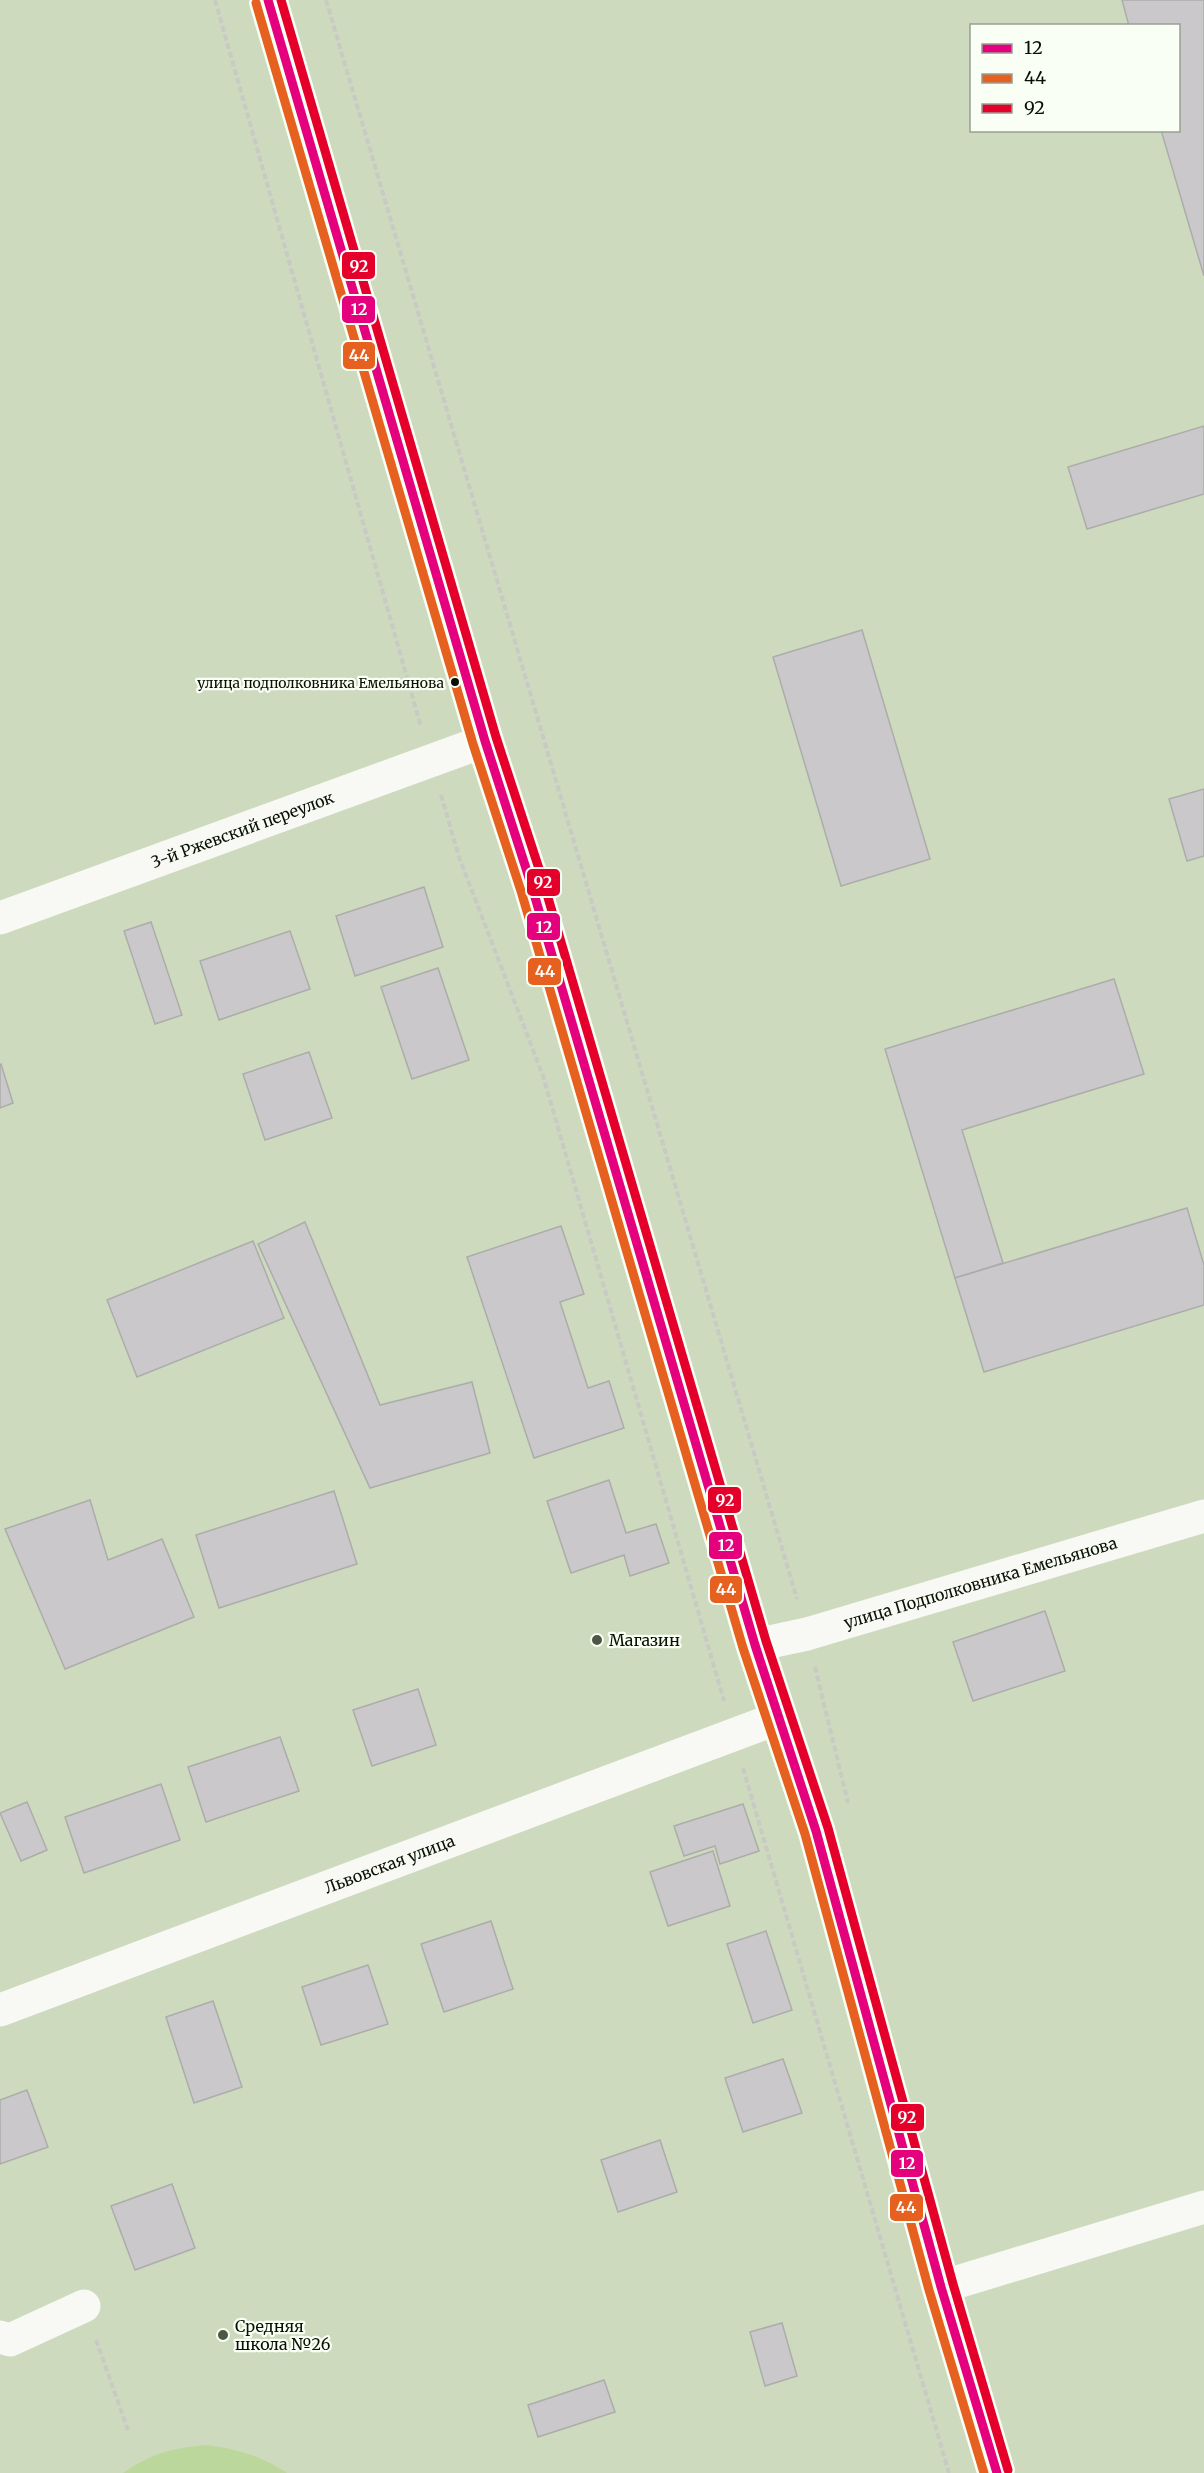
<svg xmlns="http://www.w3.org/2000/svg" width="1204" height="2473" font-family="Merriweather,serif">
<rect width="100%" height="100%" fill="#cddabe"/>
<!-- green -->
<path fill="#bcd79c" d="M205,2445C233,2448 263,2456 287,2473H123C152,2453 170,2449 205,2445Z"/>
<!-- building -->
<g fill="#cac8cb" stroke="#acadaa" stroke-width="1.5">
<path d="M1122,0H1204V276L1161,130H1178V26H1129Z"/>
<path d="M1204,426V494L1087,529L1068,467Z"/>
<path d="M862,630L930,859L841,886L773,657Z"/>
<path d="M1204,789V856L1187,861L1169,799Z"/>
<path d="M424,887L443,947L355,976L336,916Z"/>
<path d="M151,922L182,1015L155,1024L124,931Z"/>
<path d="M290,931L310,989L219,1020L200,961Z"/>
<path d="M438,968L469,1060L412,1079L381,987Z"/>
<path d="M1114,979L1144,1074L962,1130L1003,1263L955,1278L885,1049Z"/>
<path d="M309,1052L332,1118L265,1140L243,1074Z"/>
<path d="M1,1064L13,1103L0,1108V1065Z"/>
<path d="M1187,1208L1204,1265V1305L984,1372L955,1278Z"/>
<path d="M305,1222L380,1405L472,1382L490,1453L370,1488L258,1244Z"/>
<path d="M561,1226L584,1294L560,1302L588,1388L609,1381L624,1428L534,1458L467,1257Z"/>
<path d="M253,1241L284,1318L137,1377L107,1300Z"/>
<path d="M609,1480L626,1533L656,1524L669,1563L630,1576L624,1555L571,1573L547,1501Z"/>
<path d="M334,1491L357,1564L219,1608L196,1535Z"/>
<path d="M90,1500L108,1560L162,1539L194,1617L65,1669L5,1529Z"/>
<path d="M1045,1611L1065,1671L973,1701L953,1642Z"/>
<path d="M418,1689L436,1745L372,1766L353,1710Z"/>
<path d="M280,1737L299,1791L206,1822L188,1767Z"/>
<path d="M161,1784L180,1840L84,1873L65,1817Z"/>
<path d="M27,1802L47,1850L21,1861L0,1813Z"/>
<path d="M743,1804L759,1851L720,1864L715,1846L684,1856L674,1826Z"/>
<path d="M713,1851L730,1906L668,1926L650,1872Z"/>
<path d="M491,1921L513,1989L444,2012L421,1944Z"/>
<path d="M766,1931L792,2010L753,2023L727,1944Z"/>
<path d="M368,1965L388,2024L321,2045L302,1987Z"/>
<path d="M213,2001L242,2087L194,2103L166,2017Z"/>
<path d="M783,2059L802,2113L743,2132L725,2078Z"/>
<path d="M27,2090L48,2147L0,2164V2100Z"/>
<path d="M660,2140L677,2192L618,2212L601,2160Z"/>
<path d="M172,2184L195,2248L135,2270L111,2206Z"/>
<path d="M782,2323L797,2376L765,2386L750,2332Z"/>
<path d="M604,2380L615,2412L538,2437L528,2405Z"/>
</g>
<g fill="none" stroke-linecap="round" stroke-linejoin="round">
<!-- path -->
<g stroke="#c7cbc3" stroke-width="4" stroke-dasharray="6 3" stroke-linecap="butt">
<path d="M215,0L421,727"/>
<path d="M326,0L797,1599"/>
<path d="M441,795L459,857L543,1076L724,1701"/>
<path d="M815,1667L848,1803"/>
<path d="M743,1768L949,2473"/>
<path d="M96,2340L128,2430"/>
</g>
<!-- street -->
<g stroke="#f8f9f5" stroke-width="33">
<path id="s1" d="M0,918L485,741"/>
<path id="s2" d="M755,1645L807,1634L1204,1516"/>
<path id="s3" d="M0,2010L778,1718"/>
<path d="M941,2287L1204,2207"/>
<path d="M0,2337L10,2340L84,2306"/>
</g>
<!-- primary -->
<path stroke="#dbe4e0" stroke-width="33" d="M268,0L485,741L532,887L755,1645L816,1831L941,2287L997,2473"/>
<defs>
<path id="bus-1" d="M268,0L485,741L532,887L755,1645L816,1831L941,2287L997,2473"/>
<path id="bus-2" d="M256,3L473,744L521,891L743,1648L805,1834L929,2290L984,2473"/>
<path id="bus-3" d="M281,0L496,737L544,884L766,1641L828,1828L953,2284L1008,2470"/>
</defs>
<!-- bus-1 casing -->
<use href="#bus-1" stroke="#fafff5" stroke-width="14"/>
<!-- bus-2 casing -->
<use href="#bus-2" stroke="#fafff5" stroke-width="14"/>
<!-- bus-3 casing -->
<use href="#bus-3" stroke="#fafff5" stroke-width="14"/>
<!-- bus-1 -->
<use href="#bus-1" stroke="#e5007d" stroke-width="9"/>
<!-- bus-2 -->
<use href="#bus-2" stroke="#e66120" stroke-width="9"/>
<!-- bus-3 -->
<use href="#bus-3" stroke="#e4002b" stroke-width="9"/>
</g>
<!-- markers -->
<circle fill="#081001" stroke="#fafff5" stroke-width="2" cx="455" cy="682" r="5"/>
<g fill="#4d5743" stroke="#fafff5" stroke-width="2">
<circle cx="597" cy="1640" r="6"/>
<circle cx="223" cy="2335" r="6"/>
</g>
<g text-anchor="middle" stroke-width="4.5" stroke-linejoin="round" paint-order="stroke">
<!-- bus labels -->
<g font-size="14" fill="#081001" stroke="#fafff5" text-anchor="end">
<text x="444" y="688">улица подполковника Емельянова</text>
</g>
<!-- street labels -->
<g font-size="16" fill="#081001" stroke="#fafff5">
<text dy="6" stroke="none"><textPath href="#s1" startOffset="258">3-й Ржевский переулок</textPath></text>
<text dy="6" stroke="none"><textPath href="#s2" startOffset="234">улица Подполковника Емельянова</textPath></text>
<text dy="6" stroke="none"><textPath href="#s3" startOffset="416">Львовская улица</textPath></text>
</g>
<!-- poi labels -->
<g font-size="16" fill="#081001" stroke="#fafff5" text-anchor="start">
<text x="609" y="1646">Магазин</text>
<text x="235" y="2332">Средняя<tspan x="235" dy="18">школа №26</tspan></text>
</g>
</g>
<g stroke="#fafff5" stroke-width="2">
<rect x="341" y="251" width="35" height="29" rx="6" fill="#e4002b"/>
<rect x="341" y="295" width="35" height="29" rx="6" fill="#e5007d"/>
<rect x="342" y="341" width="34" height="29" rx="6" fill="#e66120"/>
<rect x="526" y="868" width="35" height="29" rx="6" fill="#e4002b"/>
<rect x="526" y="912" width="35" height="29" rx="6" fill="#e5007d"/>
<rect x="527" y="957" width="35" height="29" rx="6" fill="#e66120"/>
<rect x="707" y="1486" width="35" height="28" rx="6" fill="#e4002b"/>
<rect x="708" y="1531" width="35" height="29" rx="6" fill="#e5007d"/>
<rect x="709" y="1575" width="34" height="29" rx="6" fill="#e66120"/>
<rect x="890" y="2103" width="35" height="29" rx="6" fill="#e4002b"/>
<rect x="890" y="2149" width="34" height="29" rx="6" fill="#e5007d"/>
<rect x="889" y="2193" width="35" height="29" rx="6" fill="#e66120"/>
</g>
<g font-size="16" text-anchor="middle" font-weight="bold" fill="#fff">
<text x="359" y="272">92</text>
<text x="359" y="315">12</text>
<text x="359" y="361">44</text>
<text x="543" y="888">92</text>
<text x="544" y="933">12</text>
<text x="545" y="977">44</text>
<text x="725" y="1506">92</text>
<text x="726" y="1551">12</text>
<text x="726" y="1595">44</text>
<text x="907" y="2123">92</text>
<text x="907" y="2169">12</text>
<text x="906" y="2213">44</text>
</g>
<!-- legend -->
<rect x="970" y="24" width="210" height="108" fill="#fafff5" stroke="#999f93" stroke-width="1.5"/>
<rect x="982" y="44" width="30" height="9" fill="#e5007d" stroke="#999f93" stroke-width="1.5"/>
<text x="1024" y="54" font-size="18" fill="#081001">12</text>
<rect x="982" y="74" width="30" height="9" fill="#e66120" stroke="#999f93" stroke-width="1.5"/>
<text x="1024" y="84" font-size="18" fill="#081001">44</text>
<rect x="982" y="104" width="30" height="9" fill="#e4002b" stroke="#999f93" stroke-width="1.5"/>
<text x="1024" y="114" font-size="18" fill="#081001">92</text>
</svg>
